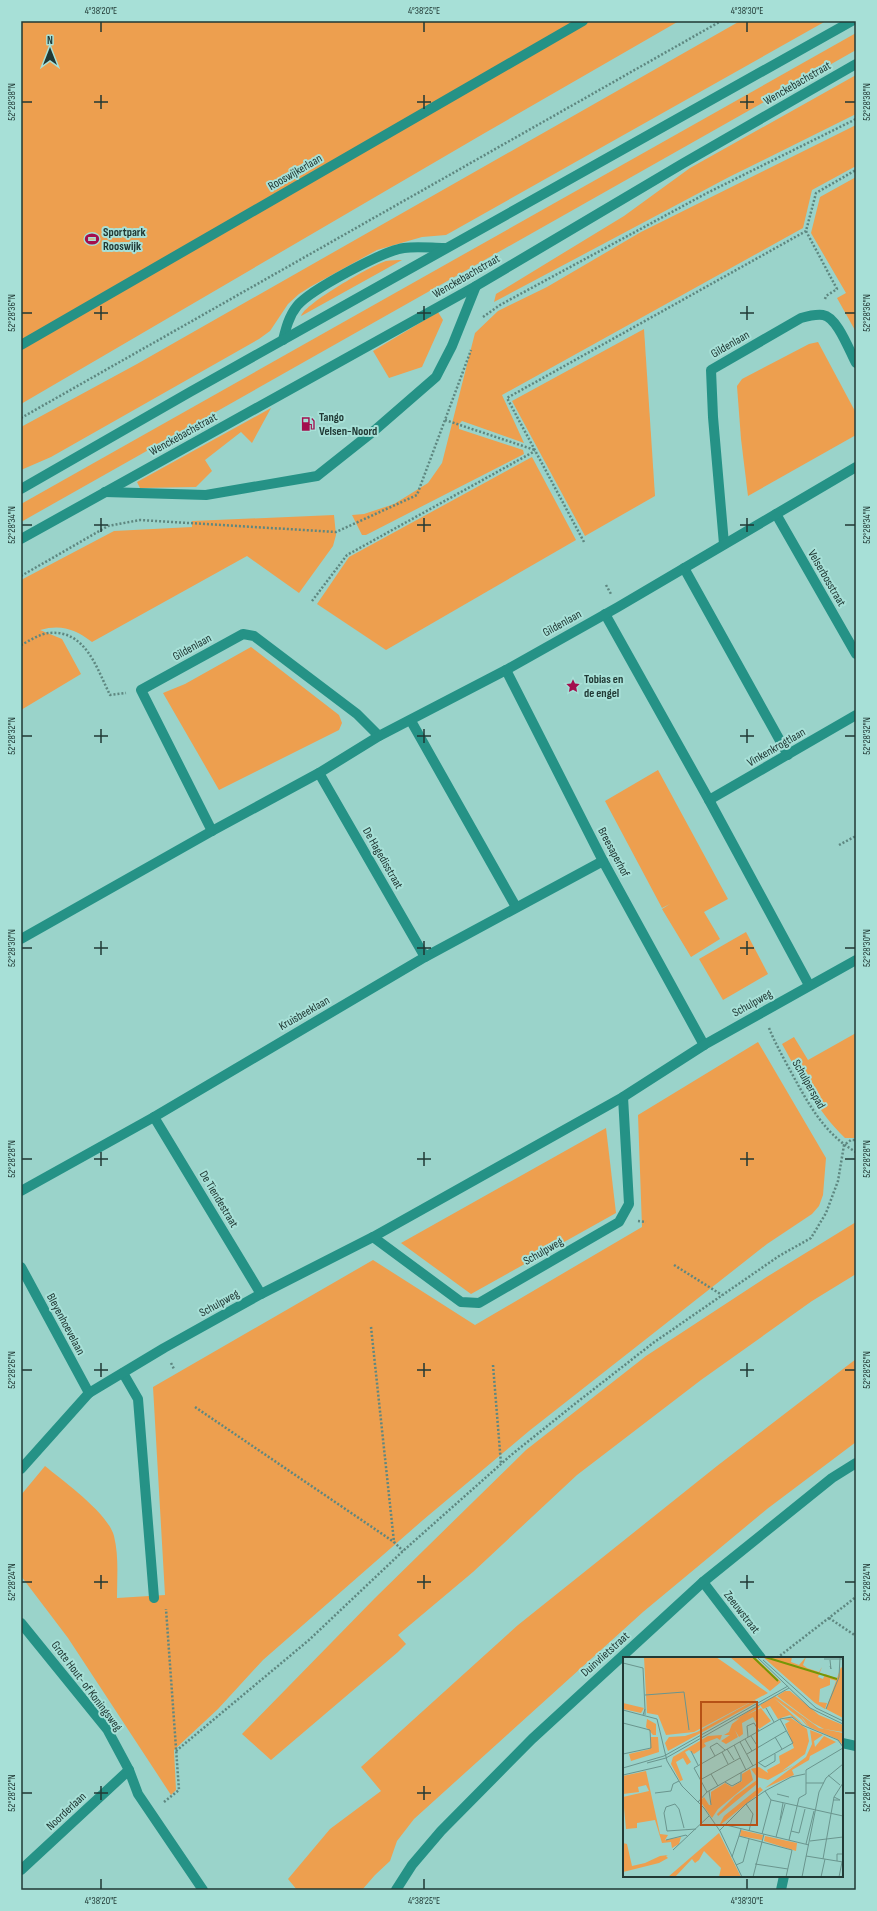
<svg xmlns="http://www.w3.org/2000/svg" width="877" height="1911" font-family="'Sofia Sans Condensed',sans-serif">
<rect width="100%" height="100%" fill="#9ad3ca"/>
<!-- green -->
<g fill="#ed9f4f">
<path d="M21,21H679L483,134L21,404Z"/>
<path d="M740,21H826L446,235L422,237L377,250L310,287L299,294L288,304L270,331L259,339L51,457L21,470V427L137,364Z"/>
<path d="M856,33V50L21,522V504Z"/>
<path d="M856,75V114L729,177L494,302L496,294L624,216L690,168Z"/>
<path d="M856,125V166L812,190L803,228L502,395L524,443L462,421L459,424V429L523,450L524,454L366,535H362L352,515L364,514L394,504L428,483L442,463L475,333L498,311L547,287L641,232Z"/>
<path d="M856,177V332L837,298L846,293L811,233L820,197Z"/>
<path d="M402,260L303,315L301,316C304,304 372,265 386,261C391,260 397,260 402,260Z"/>
<path d="M438,312L443,320L422,367L389,378L373,351Z"/>
<path d="M644,329L655,496L585,536L512,401Z"/>
<path d="M818,342L856,413V435L748,496L741,439L737,386L742,379L809,344Z"/>
<path d="M271,408L252,443L241,432L205,460L212,471L196,487L140,488L137,482Z"/>
<path d="M532,457L576,540L386,650L317,604L349,557Z"/>
<path d="M334,515L336,535L333,546L299,593L247,556L92,642C75,629 61,624 40,630L62,639L81,674L21,710V580L114,531L192,527V521Z"/>
<path d="M251,647L339,715L342,723L339,730L219,790L163,693L185,684Z"/>
<path d="M658,770L728,899L704,912L720,939L691,957L662,909L670,904L662,908L605,801Z"/>
<path d="M746,932L768,974L723,1000L699,959Z"/>
<path d="M856,1033V1138H845C817,1111 801,1078 782,1044L794,1037L808,1060Z"/>
<path d="M758,1042L826,1158L823,1195L819,1206L812,1214L767,1244L529,1431L423,1520L263,1660L218,1709L174,1750L176,1790L171,1795L68,1638L21,1576V1495L45,1466C63,1481 108,1513 114,1536C119,1556 117,1578 117,1598L165,1595L153,1387L373,1260L475,1325L642,1227L638,1115Z"/>
<path d="M606,1128L616,1213L471,1294L401,1243Z"/>
<path d="M856,1222V1274L812,1301L701,1380L577,1475L473,1572L398,1635L406,1644L398,1652L271,1760L242,1734L375,1598L526,1450L646,1356L765,1278Z"/>
<path d="M856,1359V1442L767,1509L643,1612L414,1819L397,1841L390,1861L375,1875L362,1890H297L288,1879L330,1829L381,1791L361,1767L518,1625L717,1466Z"/>
</g>
<g fill="none" stroke-linecap="round" stroke-linejoin="round">
<!-- path -->
<g stroke="#5e8780" stroke-width="2.5" stroke-dasharray="2 2" stroke-linecap="butt">
<path d="M825,299L826,296L837,289L806,231L816,193L856,170"/>
<path d="M483,317L500,305L707,193L856,119"/>
<path d="M21,418L721,21"/>
<path d="M445,420L535,450"/>
<path d="M584,542L507,398L806,231"/>
<path d="M21,576L108,526L140,520L336,532L417,495L471,350"/>
<path d="M606,585L611,594"/>
<path d="M312,601L347,555L535,451"/>
<path d="M21,645C29,641 41,633 50,633C86,630 97,669 110,695L126,693"/>
<path d="M839,845L856,836"/>
<path d="M769,1028C775,1043 783,1057 791,1072C808,1103 824,1134 856,1152"/>
<path d="M638,1221L646,1222"/>
<path d="M674,1265L722,1295"/>
<path d="M371,1327L394,1542L403,1551"/>
<path d="M171,1363L174,1369"/>
<path d="M493,1365L501,1464"/>
<path d="M195,1407L394,1542"/>
<path d="M829,1618L856,1636"/>
<path d="M777,1658L856,1597"/>
<path d="M176,1751L309,1640L403,1551L510,1456L576,1403L653,1343L779,1256L811,1238L826,1213L838,1181L844,1145L851,1140H856"/>
<path d="M164,1802L179,1790L166,1609"/>
</g>
<!-- minor -->
<g stroke="#259286" stroke-width="10">
<path d="M283,340C286,328 289,316 297,306C310,290 383,251 404,248C417,246 432,248 444,248"/>
<path d="M21,345L583,21"/>
<path d="M21,489L190,392L852,21"/>
<path d="M105,492L206,495L317,476L375,430L436,377L452,346L476,286"/>
<path d="M776,514L856,654"/>
<path d="M21,539L476,286L682,164L856,64"/>
<path d="M724,544L713,417L711,370L801,318C808,316 815,314 823,315C837,317 849,350 856,363"/>
<path d="M684,568L788,755"/>
<path d="M605,614L709,800L809,985"/>
<path d="M506,670L603,861L704,1045"/>
<path d="M411,721L516,907"/>
<path d="M319,773L425,957"/>
<path d="M709,800L856,715"/>
<path d="M212,831L141,690L243,634L254,636L357,714L379,736"/>
<path d="M21,939L212,831L319,773L379,736L506,670L618,607L856,467"/>
<path d="M154,1117L261,1294"/>
<path d="M21,1191L154,1117L425,957L603,861"/>
<path d="M373,1237L461,1302L479,1303L619,1222L629,1204L623,1097"/>
<path d="M21,1267L89,1393"/>
<path d="M123,1373L138,1399L154,1598"/>
<path d="M21,1469L89,1393L164,1348L261,1294L373,1237L623,1097L704,1045L856,960"/>
<path d="M703,1582L761,1658"/>
<path d="M21,1623L107,1729L129,1770L138,1794L203,1890"/>
<path d="M842,1743L856,1746"/>
<path d="M21,1870L129,1770"/>
<path d="M396,1890L412,1865L441,1831L532,1739L703,1582L832,1478L856,1463"/>
<path d="M781,1890L784,1876"/>
</g>
</g>
<!-- ticks -->
<path fill="none" stroke="#213935" stroke-width="1.5" d="M101,22V32M424,22V32M747,22V32M101,95V109M424,95V109M747,95V109M22,102H32M94,102H108M417,102H431M740,102H754M845,102H855M101,306V320M424,306V320M747,306V320M22,313H32M94,313H108M417,313H431M740,313H754M845,313H855M101,518V532M424,518V532M747,518V532M22,525H32M94,525H108M417,525H431M740,525H754M845,525H855M101,729V743M424,729V743M747,729V743M22,736H32M94,736H108M417,736H431M740,736H754M845,736H855M101,941V955M424,941V955M747,941V955M22,948H32M94,948H108M417,948H431M740,948H754M845,948H855M101,1152V1166M424,1152V1166M747,1152V1166M22,1159H32M94,1159H108M417,1159H431M740,1159H754M845,1159H855M101,1363V1377M424,1363V1377M747,1363V1377M22,1370H32M94,1370H108M417,1370H431M740,1370H754M845,1370H855M101,1575V1589M424,1575V1589M747,1575V1589M22,1582H32M94,1582H108M417,1582H431M740,1582H754M845,1582H855M101,1786V1800M424,1786V1800M22,1793H32M94,1793H108M417,1793H431M845,1793H855M101,1879V1889M424,1879V1889M747,1879V1889"/>
<!-- icons -->
<defs>
<symbol id="stadium-bare" viewBox="-9 -9 18 18"><path d="M0-5a6.5 5 0 1 0 0 10a6.5 5 0 1 0 0-10ZM-3.5-1.8h7v3.6h-7Z" fill="#a30e4e" stroke="#a7e0d7" stroke-width="2.5" paint-order="stroke"/></symbol>
<symbol id="fuel-bare" viewBox="-9 -9 18 18"><path d="M-5.5-6h7V0h2V4h1.3V-2.5L3-4.5l.8-.8L6-3V5H2.5V1h-1V6h-7ZM-4.2-4.7v3.2H.2V-4.7Z" fill="#a30e4e" stroke="#a7e0d7" stroke-width="2.5" paint-order="stroke"/></symbol>
<symbol id="sight-bare" viewBox="-9 -9 18 18"><path d="M0-6L1.8-2.2L6-1.7L2.9 1.2L3.7 5.4L0 3.3L-3.7 5.4L-2.9 1.2L-6-1.7L-1.8-2.2Z" fill="#a30e4e" stroke="#a7e0d7" stroke-width="2.5" paint-order="stroke"/></symbol>
</defs>
<g fill-rule="evenodd">
<use href="#stadium-bare" x="82" y="229" width="20" height="20"/>
<use href="#fuel-bare" x="298" y="414" width="20" height="20"/>
<use href="#sight-bare" x="563" y="676" width="20" height="20"/>
</g>
<g text-anchor="middle" stroke-width="4" stroke-linejoin="round" paint-order="stroke">
<!-- street labels -->
<g font-size="12" fill="#213935" stroke="#a7e0d7">
<text transform="translate(797 83) rotate(-30)" y="4">Wenckebachstraat</text>
<text transform="translate(295 172) rotate(-30)" y="4">Rooswijkerlaan</text>
<text transform="translate(466 276) rotate(-30)" y="4">Wenckebachstraat</text>
<text transform="translate(730 344) rotate(-30)" y="4">Gildenlaan</text>
<text transform="translate(183 434) rotate(-29)" y="4">Wenckebachstraat</text>
<text transform="translate(827 578) rotate(60)" y="4">Velserbosstraat</text>
<text transform="translate(562 623) rotate(-29)" y="4">Gildenlaan</text>
<text transform="translate(192 647) rotate(-29)" y="4">Gildenlaan</text>
<text transform="translate(776 747) rotate(-30)" y="4">Vinkenkrogtlaan</text>
<text transform="translate(614 852) rotate(62)" y="4">Breesaperhof</text>
<text transform="translate(383 858) rotate(60)" y="4">De Hagedisstraat</text>
<text transform="translate(752 1003) rotate(-29)" y="4">Schulpweg</text>
<text transform="translate(304 1013) rotate(-30)" y="4">Kruisbeeklaan</text>
<text transform="translate(809 1084) rotate(60)" y="4">Schulperspad</text>
<text transform="translate(219 1199) rotate(59)" y="4">De Tiendestraat</text>
<text transform="translate(543 1251) rotate(-30)" y="4">Schulpweg</text>
<text transform="translate(219 1303) rotate(-29)" y="4">Schulpweg</text>
<text transform="translate(66 1324) rotate(62)" y="4">Bleyenhoevelaan</text>
<text transform="translate(742 1612) rotate(52)" y="4">Zeeuwstraat</text>
<text transform="translate(605 1654) rotate(-42)" y="4">Duinvlietstraat</text>
<text transform="translate(87 1686) rotate(53)" y="4">Grote Hout- of Koningsweg</text>
<text transform="translate(66 1811) rotate(-43)" y="4">Noorderlaan</text>
</g>
<!-- poi labels -->
<g font-size="12" font-weight="bold" fill="#213935" stroke="#a7e0d7" text-anchor="start">
<text x="103" y="236">Sportpark<tspan x="103" dy="14">Rooswijk</tspan></text>
<text x="319" y="421">Tango<tspan x="319" dy="14">Velsen-Noord</tspan></text>
<text x="584" y="683">Tobias en<tspan x="584" dy="14">de engel</tspan></text>
</g>
</g>
<!-- overview -->
<g transform="translate(623 1657)">
<rect width="220" height="220" fill="#9ad3ca"/>
<path d="M21,0H93L145,36L71,75L43,78L35,58L24,56ZM107,0H132L158,25L147,34ZM140,0H169L168,5L176,8L183,0L180,8L184,11L196,15L199,10L195,20L200,22L202,17L215,22L214,24L207,22V28L197,32L196,45L204,46L202,52L192,46ZM218,10L220,12V61L203,52ZM162,34H167L196,58L220,68V75L201,72L190,66L154,39ZM152,39L196,71L220,76V88L214,82L186,70L181,63L177,59L185,69H184L178,62L151,41L182,69L167,58L155,62L147,49L140,52L137,48ZM132,43L134,45L45,94L42,86L46,80L62,79L74,75ZM0,46L21,51L18,56L0,52ZM136,48L137,50L124,58L138,51L148,64L136,72L130,60L110,71L119,66L120,77L116,80L112,73L115,80L103,87L98,84L107,78H101L106,75L109,67L117,61L110,64ZM168,61L184,72L186,84L182,97L159,114L172,108L145,123L134,120L128,112L136,110L145,116L144,113L157,106L156,99L171,91L162,67L167,64L160,62ZM24,62L33,67V78H30L23,70ZM187,73L200,78L191,84L192,90L201,79L213,85L187,99L186,103L169,113L171,118L142,131L183,100L189,87ZM99,78L97,83L94,81L81,86L83,89L71,97L66,93L62,95L68,105L64,108L60,101L53,105L60,123L57,124L48,107L50,100L85,79ZM28,80H35L36,95L8,104L6,97L27,92ZM127,112L130,123L95,152L89,161L77,144L81,140L86,148H88V135L102,126L109,130L119,124V117ZM23,114L37,177L45,178L42,183L58,180L56,187L49,191L48,185L39,186L32,163L14,166V171L3,172L0,140L26,134L23,128L15,130L16,135L0,137V119ZM134,123L135,126L95,159L94,157L112,139ZM137,130L140,133L96,169L101,159ZM118,173L140,178L139,183L117,179ZM96,176L118,220H96L98,211L81,194L76,203L72,206L69,202L52,220H45ZM142,179L174,186L173,194L141,184ZM0,186L4,187L9,209L22,206L37,199L45,198L43,199L45,201L36,206L0,215Z" fill="#ed9f4f"/>
<path fill="none" stroke="#749606" stroke-width="2" d="M130,0L155,24M142,0L214,22"/>
<path fill="none" stroke="#6a958e" stroke-width="1" d="M134,0L187,51L220,67M201,2H220M140,3L193,51L220,64M207,3L208,12L207,9M0,6L20,11L22,52M22,38L61,35L66,73M143,51L151,65M203,52L216,20L217,0M0,53L34,62L44,104L59,129L81,151L97,174L119,220M20,58L22,52V58M157,62L169,60L179,68L215,83L220,90M0,66L27,73L28,91L0,97M128,79L135,90M125,80L124,69L131,66L136,74M152,80L159,92M122,82L129,94M117,85L130,109M111,88L123,113M104,92L111,103M68,94L75,108M99,95L105,107M124,97L163,74M92,99L87,90L94,86L102,93M24,106L43,101L166,31M136,106L142,110L152,104V97M0,111L41,99L165,29M88,117L95,129M0,118L39,109M205,118L217,128M77,123L117,101M102,125L109,129L118,124V116M183,126H201M86,134L88,148M142,134L148,143L220,159M32,136L48,134L50,127L56,124M154,137L166,140M210,143H217L211,140M75,145L84,135L170,86L157,62L71,111L84,135M123,147L130,157L126,174M157,163L160,146M103,168L186,188M61,171L56,152L52,147L43,150L41,156L44,174L73,172M118,172L116,179L169,193L163,220M96,174L123,147L142,134L168,120L182,117M168,174L176,176L182,152M139,177L148,143M153,180L162,147M43,183L63,178L65,180M166,183L176,141L183,137V113L220,91M187,184L220,180M183,187L191,154M50,193L86,159M183,199L220,205M109,200L116,179M200,202L211,140L220,126M214,204V197H220M132,207L165,212M113,208L120,205L126,182M130,220L141,177M179,220L196,135L203,121L220,107M198,220L202,202M216,220L219,205"/>
<path fill="#b65116" fill-opacity="0.15" stroke="#b65116" stroke-width="2" d="M78,45H134V168H78Z"/>
<rect width="220" height="220" fill="none" stroke="#213935" stroke-width="2"/>
</g>
<!-- border -->
<rect width="877" height="1911" fill="none" stroke="#a7e0d7" stroke-width="44"/>
<!-- north arrow -->
<g transform="translate(50 50)" stroke="#a7e0d7" stroke-width="3" paint-order="stroke">
<path d="M0-3L7 15L0 10L-7 15Z" fill="#213935"/>
<text y="-6" font-size="11" font-weight="bold" text-anchor="middle" fill="#213935">N</text>
</g>
<rect x="22" y="22" width="833" height="1867" fill="none" stroke="#213935" stroke-width="1.5"/>
<g font-size="10" text-anchor="middle" fill="#213935">
<text x="101" y="14">4°38'20"E</text>
<text x="424" y="14">4°38'25"E</text>
<text x="747" y="14">4°38'30"E</text>
<text transform="translate(11 102) rotate(-90)" y="4">52°28'38"N</text>
<text transform="translate(866 102) rotate(-90)" y="4">52°28'38"N</text>
<text transform="translate(11 313) rotate(-90)" y="4">52°28'36"N</text>
<text transform="translate(866 313) rotate(-90)" y="4">52°28'36"N</text>
<text transform="translate(11 525) rotate(-90)" y="4">52°28'34"N</text>
<text transform="translate(866 525) rotate(-90)" y="4">52°28'34"N</text>
<text transform="translate(11 736) rotate(-90)" y="4">52°28'32"N</text>
<text transform="translate(866 736) rotate(-90)" y="4">52°28'32"N</text>
<text transform="translate(11 948) rotate(-90)" y="4">52°28'30"N</text>
<text transform="translate(866 948) rotate(-90)" y="4">52°28'30"N</text>
<text transform="translate(11 1159) rotate(-90)" y="4">52°28'28"N</text>
<text transform="translate(866 1159) rotate(-90)" y="4">52°28'28"N</text>
<text transform="translate(11 1370) rotate(-90)" y="4">52°28'26"N</text>
<text transform="translate(866 1370) rotate(-90)" y="4">52°28'26"N</text>
<text transform="translate(11 1582) rotate(-90)" y="4">52°28'24"N</text>
<text transform="translate(866 1582) rotate(-90)" y="4">52°28'24"N</text>
<text transform="translate(11 1793) rotate(-90)" y="4">52°28'22"N</text>
<text transform="translate(866 1793) rotate(-90)" y="4">52°28'22"N</text>
<text x="101" y="1904">4°38'20"E</text>
<text x="424" y="1904">4°38'25"E</text>
<text x="747" y="1904">4°38'30"E</text>
</g>
</svg>
